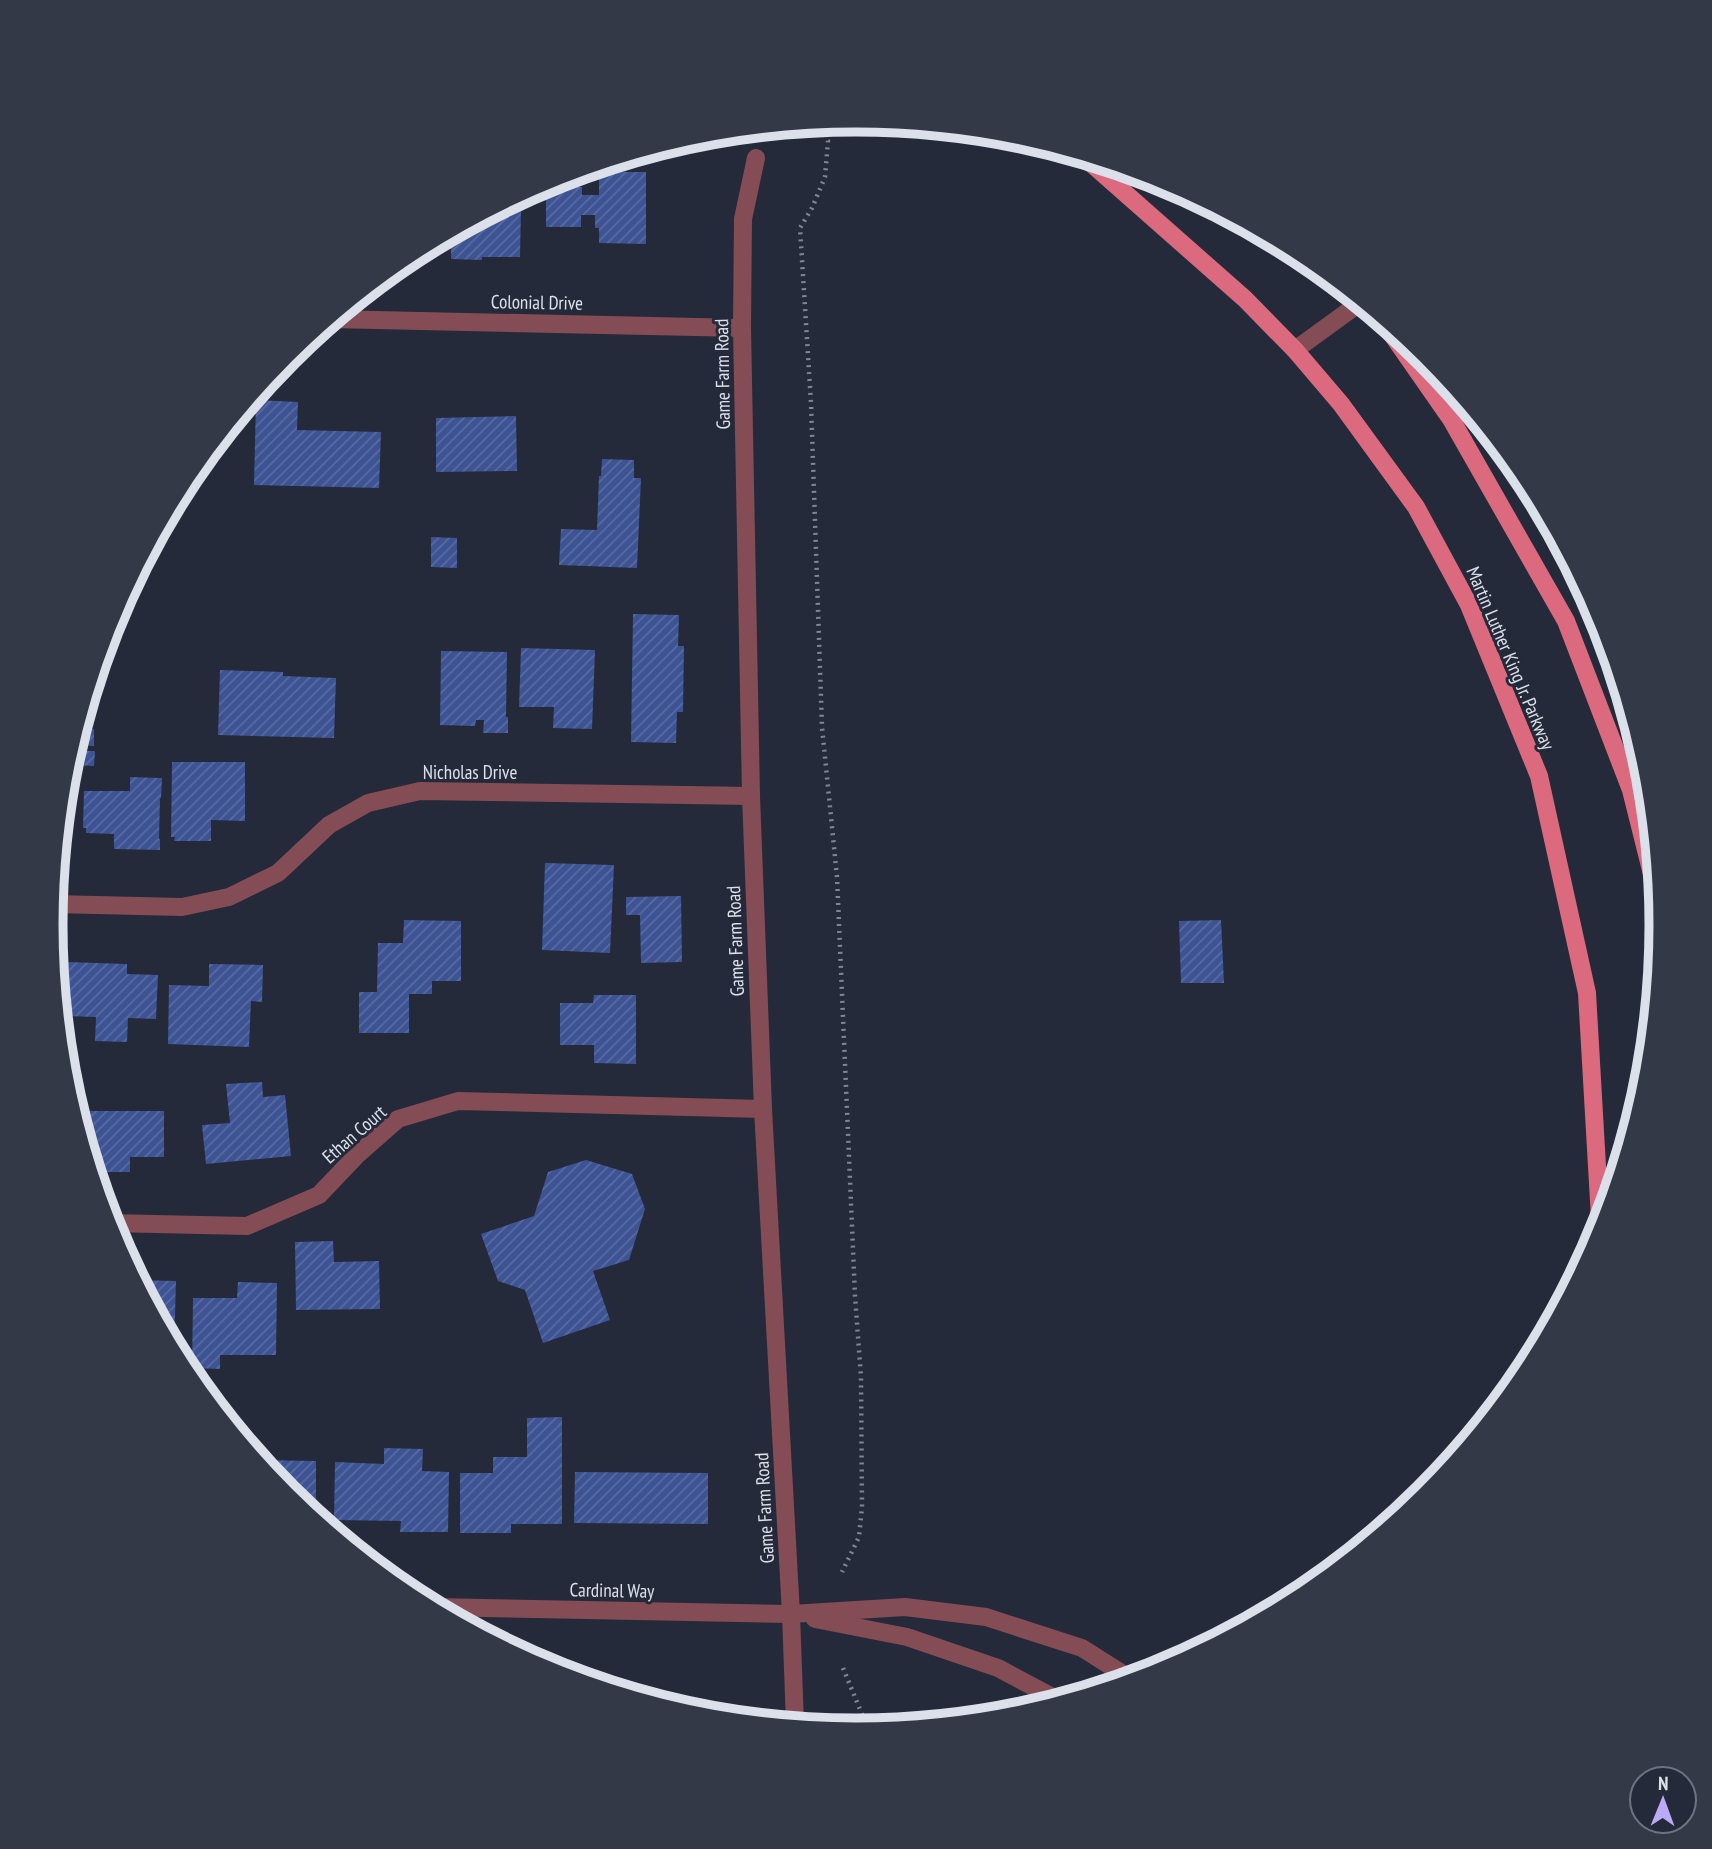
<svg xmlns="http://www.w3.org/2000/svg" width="1712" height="1849" font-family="'PT Sans Narrow',sans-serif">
<defs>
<pattern id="building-hatch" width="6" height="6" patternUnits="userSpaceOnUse" patternTransform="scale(1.75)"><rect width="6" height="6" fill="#3d5393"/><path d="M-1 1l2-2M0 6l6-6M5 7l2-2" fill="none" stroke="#586ba2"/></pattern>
</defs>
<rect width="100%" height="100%" fill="#242a39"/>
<!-- building -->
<g fill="url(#building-hatch)">
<path d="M599,172H646V244L599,243V228H595V215H581V227H546V187H582V195H599Z"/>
<path d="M497,208H521L520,257H482V260L451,259V232Z"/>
<path d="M256,400L298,402L297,430L381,432L379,488L254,485Z"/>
<path d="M516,416L517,471L436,472V418Z"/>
<path d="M602,459L634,460V478H641L637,568L559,565L561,529L597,530L599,476H601Z"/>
<path d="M431,537L457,538V568L431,567Z"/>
<path d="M633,614L679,615L678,646H684L683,712H677L676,743L631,742Z"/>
<path d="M521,648L595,650L592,729L553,728L554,707H519Z"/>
<path d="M441,651L507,652L506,717H508V733H483L484,720H476L475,726L440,725Z"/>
<path d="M220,670L283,672V676L336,678L334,738L218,735Z"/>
<path d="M78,729H94V746L73,745Z"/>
<path d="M74,751H95L94,766L74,765Z"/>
<path d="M172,762H245V821L211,820V841H174L175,837H171Z"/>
<path d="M130,777L162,778L161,798H160L159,839H160V850L114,849V834L86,833V828H83L84,791H130Z"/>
<path d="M545,863L614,865L610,953L542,950Z"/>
<path d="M681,896L682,962L641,963L640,915H626V897Z"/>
<path d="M404,920L461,921V981H432V994H409V1033H359V992H377L378,943H403Z"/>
<path d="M1221,920L1224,983H1181L1179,921Z"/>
<path d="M67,962L127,964V974L158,975L156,1019L128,1018L127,1042L95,1041L96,1017L65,1016Z"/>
<path d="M209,964L263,965L262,1002L251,1001L249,1047L168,1044L169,985L209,986Z"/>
<path d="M594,995H636V1064L594,1063V1045H560V1003H593Z"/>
<path d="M262,1082L263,1097L285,1095L291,1156L206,1164L202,1125L230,1123L226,1084Z"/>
<path d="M89,1111H164V1157H130V1172H94L89,1157Z"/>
<path d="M586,1160L632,1174L645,1209L629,1260L593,1271L610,1320L543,1343L525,1290L498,1281L481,1234L534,1216L548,1172Z"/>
<path d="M333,1241L334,1262L379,1261L380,1309L296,1310L295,1242Z"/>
<path d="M137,1280L176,1281L174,1348L144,1293Z"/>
<path d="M238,1282L277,1283L276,1355H220V1369L192,1368L193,1298H237Z"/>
<path d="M562,1417V1524H511V1533H460V1473H493V1457H527V1418Z"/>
<path d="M384,1448L423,1449L422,1471L449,1472L448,1532H400L401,1521L334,1520L335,1462L384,1464Z"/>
<path d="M259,1460L316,1461V1518L286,1494Z"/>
<path d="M575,1472L708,1473V1524L574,1523Z"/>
</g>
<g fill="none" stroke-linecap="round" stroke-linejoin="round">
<!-- path -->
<g stroke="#808692" stroke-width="4.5" stroke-dasharray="2 5" stroke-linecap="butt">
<path d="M816,123L828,141L825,177L812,208L800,228L811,403L822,727L837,877L855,1296L861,1377L862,1507L859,1537L842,1572"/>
<path d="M843,1668L868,1729"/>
</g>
<!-- minor -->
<g stroke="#844c55" stroke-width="18">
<path d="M331,319L742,328"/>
<path d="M53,904L182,907L229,897L278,873L329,825L368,803L420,791L751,796"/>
<path d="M109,1223L247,1226L319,1195L357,1155L398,1119L458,1101L763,1109"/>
<path d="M433,1607L791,1614L763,1109L751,796L742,328L743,219L756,158"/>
</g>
<!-- tertiary -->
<g stroke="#844c55" stroke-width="18">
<path d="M1295,350L1361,302"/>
<path d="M791,1614L905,1607L986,1617L1082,1648L1131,1679"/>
<path d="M791,1614L795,1724"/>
<path d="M815,1619L907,1637L998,1668L1058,1700"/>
</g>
<!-- primary -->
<g stroke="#db6a7f" stroke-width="18">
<path d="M1076,154L1092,164L1245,299L1295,350L1341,404L1416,507L1469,605L1539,776L1587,993L1600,1218L1598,1237"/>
<path d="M1382,320L1451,419L1566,621L1631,790L1659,902"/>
</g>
</g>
<g text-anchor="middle" stroke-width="6" stroke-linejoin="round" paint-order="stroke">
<!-- street labels -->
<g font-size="19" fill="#dbe0ea" stroke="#242a39">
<text transform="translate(537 302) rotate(1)" y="7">Colonial Drive</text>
<text transform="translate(722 374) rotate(-91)" y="7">Game Farm Road</text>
<text transform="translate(1511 658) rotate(67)" y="7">Martin Luther King Jr. Parkway</text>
<text x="470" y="779">Nicholas Drive</text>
<text transform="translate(735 941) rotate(-92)" y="7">Game Farm Road</text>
<text transform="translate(354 1134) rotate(-41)" y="7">Ethan Court</text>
<text transform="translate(764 1508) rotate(-93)" y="7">Game Farm Road</text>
<text transform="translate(612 1590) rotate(1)" y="7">Cardinal Way</text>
</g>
</g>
<!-- crop -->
<path d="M0 0H1712V1849H0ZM63 925a793 793 0 1 1 1586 0a793 793 0 1 1-1586 0Z" fill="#333947" fill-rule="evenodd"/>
<path fill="none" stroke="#dbe0ea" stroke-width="9" d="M63 925a793 793 0 1 1 1586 0a793 793 0 1 1-1586 0Z"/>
<!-- north arrow -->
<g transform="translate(1663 1800) rotate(1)"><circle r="33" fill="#242a39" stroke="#6d7380" stroke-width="2"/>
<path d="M0-5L12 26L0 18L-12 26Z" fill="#bbaaf6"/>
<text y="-10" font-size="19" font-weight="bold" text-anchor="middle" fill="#dbe0ea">N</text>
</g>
</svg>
